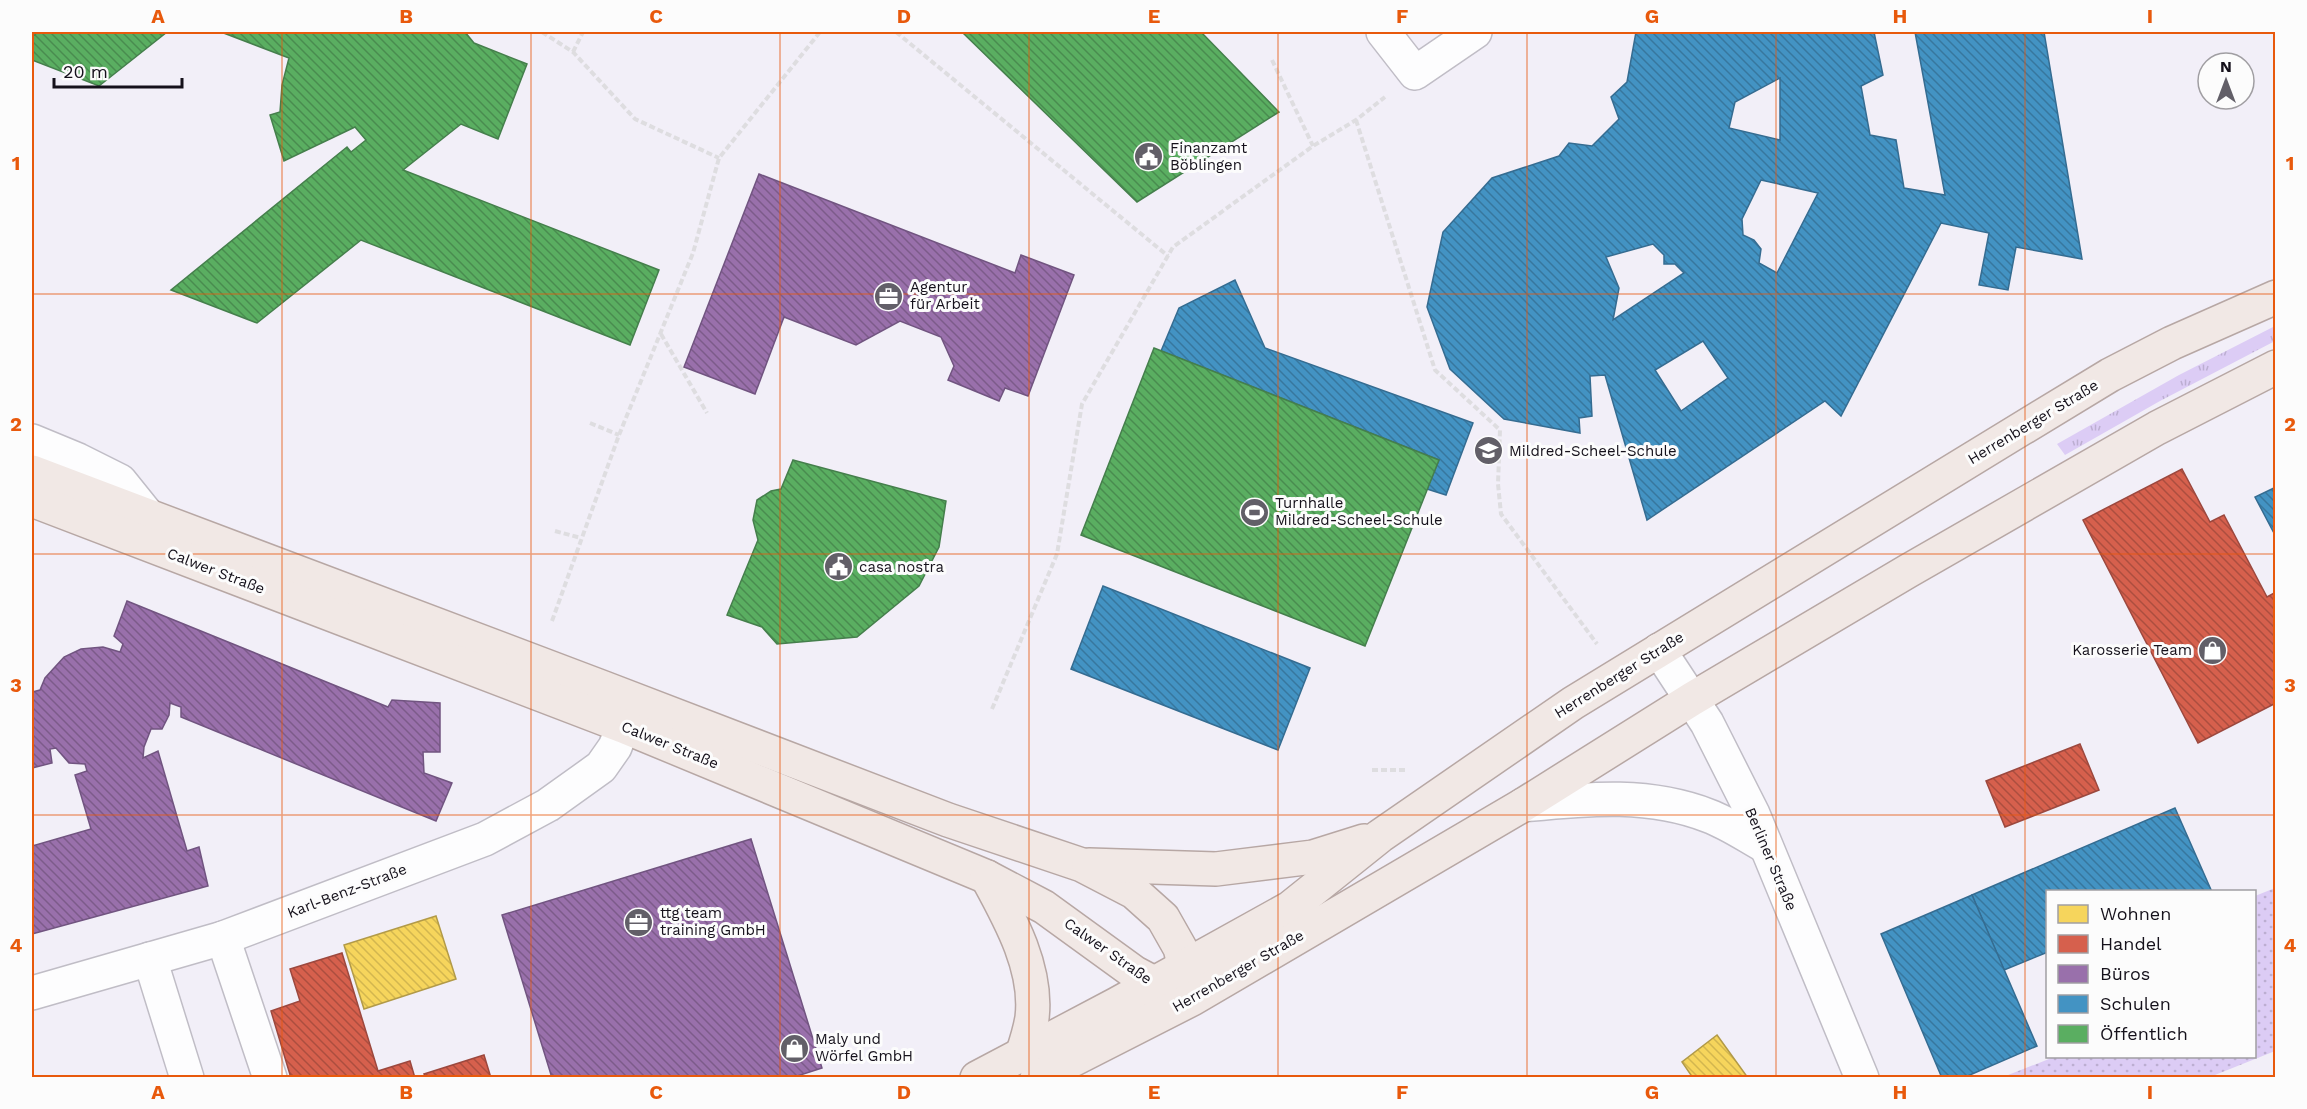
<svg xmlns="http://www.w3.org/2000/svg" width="2307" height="1109" font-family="'Work Sans',sans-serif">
<defs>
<pattern id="grass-tufts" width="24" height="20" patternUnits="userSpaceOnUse" patternTransform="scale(1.5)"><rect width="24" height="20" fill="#dcccf5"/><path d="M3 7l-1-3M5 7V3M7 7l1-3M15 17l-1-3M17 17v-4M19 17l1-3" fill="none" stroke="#bcaed1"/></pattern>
<pattern id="park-dots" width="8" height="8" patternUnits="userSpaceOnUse" patternTransform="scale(1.5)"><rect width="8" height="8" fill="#dcccf5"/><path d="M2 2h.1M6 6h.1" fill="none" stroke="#bcaed1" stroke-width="1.8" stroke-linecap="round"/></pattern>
<pattern id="homes-back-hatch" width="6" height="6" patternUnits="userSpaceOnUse" patternTransform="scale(1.5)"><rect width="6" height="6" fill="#f6d55c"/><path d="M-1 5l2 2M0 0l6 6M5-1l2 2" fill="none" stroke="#d2b64f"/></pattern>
<pattern id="shops-back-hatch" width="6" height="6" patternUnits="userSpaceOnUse" patternTransform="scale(1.5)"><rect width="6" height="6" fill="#d6604d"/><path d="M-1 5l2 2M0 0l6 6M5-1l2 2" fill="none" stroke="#ac4e3f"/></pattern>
<pattern id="offices-back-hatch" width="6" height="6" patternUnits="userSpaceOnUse" patternTransform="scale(1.5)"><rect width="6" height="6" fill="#9970ab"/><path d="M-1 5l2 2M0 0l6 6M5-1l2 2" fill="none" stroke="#7c5b8a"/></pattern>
<pattern id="schools-back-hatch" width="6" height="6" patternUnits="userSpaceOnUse" patternTransform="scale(1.5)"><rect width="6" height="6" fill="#4393c3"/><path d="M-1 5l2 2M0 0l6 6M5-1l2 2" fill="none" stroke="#37779e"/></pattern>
<pattern id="public-back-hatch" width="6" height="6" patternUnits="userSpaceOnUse" patternTransform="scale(1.5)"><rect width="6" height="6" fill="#5aae61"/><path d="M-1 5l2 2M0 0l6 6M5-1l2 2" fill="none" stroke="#498c4f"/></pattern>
</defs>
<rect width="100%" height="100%" fill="#f2eff8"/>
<!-- grass -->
<path fill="url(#grass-tufts)" d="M2275,326V341L2160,401L2065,455L2057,444L2179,375Z"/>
<!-- park -->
<path fill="url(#park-dots)" d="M2275,888V1051L2210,1077H2003L2054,1057L2254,1056L2255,896Z"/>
<!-- homes -->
<g fill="url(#homes-back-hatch)" stroke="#b29a48" stroke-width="1.5">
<path d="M436,916L456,979L364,1009L344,945Z"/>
<path d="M1717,1035L1748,1078H1693L1682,1062Z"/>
</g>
<!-- shops -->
<g fill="url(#shops-back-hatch)" stroke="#9c483e" stroke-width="1.5">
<path d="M2182,469L2210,522L2224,515L2267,597L2276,592V703L2198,743L2083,520Z"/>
<path d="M2080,744L2099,790L2005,827L1986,781Z"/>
<path d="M342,953L378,1071L410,1061L415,1078H291L271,1011L300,1001L290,969Z"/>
<path d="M484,1055L491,1078H426L424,1074Z"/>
</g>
<!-- offices -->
<g fill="url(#offices-back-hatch)" stroke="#715480" stroke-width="1.5">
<path d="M759,174L1015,273L1021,255L1074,275L1028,396L1005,388L999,401L948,380L954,366L941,337L900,321L856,345L784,317L755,394L684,367Z"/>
<path d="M127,601L388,707L392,700L440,703V752H423L424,773L452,783L436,821L181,717V707L170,703L169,715L162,729H151L144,747L143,758L158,751L187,851L199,847L208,886L32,934V846L91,829L75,775L87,771L85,764L69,763L56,748L50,749L52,763L32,768V692L40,690L45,678L64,657L81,649L103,647L120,652L123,644L114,636Z"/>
<path d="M751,839L822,1068L791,1078H552L502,915Z"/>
</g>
<!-- schools -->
<g fill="url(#schools-back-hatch)" stroke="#356c91" stroke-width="1.5" fill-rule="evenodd">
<path d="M1636,32H1874L1883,75L1861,86L1870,135L1896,140L1904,188L1945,195L1915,32H2044L2082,259L2016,247L2008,290L1979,285L1989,233L1941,223L1841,416L1825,401L1647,520L1605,375L1590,376L1592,416L1579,418L1580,433L1504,419L1450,369L1427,307L1443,232L1492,178L1559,156L1569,143L1592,146L1619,119L1611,97L1627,82ZM1780,78V140L1729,128L1735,102ZM1761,180L1818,193L1777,273L1759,263L1761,249L1754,240L1743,235L1742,219ZM1653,244L1664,255V264H1675L1684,273L1613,320L1619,288L1606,257ZM1703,341L1728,378L1681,411L1655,370Z"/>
<path d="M1235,280L1265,348L1473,423L1446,495L1427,489L1439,460L1161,351L1179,308Z"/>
<path d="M2276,487V537L2255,497Z"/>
<path d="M1103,586L1310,668L1278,750L1071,669Z"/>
<path d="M2175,808L2212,892H2048V952L2004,970L1972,895Z"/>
<path d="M1972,895L2037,1046L1963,1078H1942L1881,934Z"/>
</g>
<!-- public -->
<g fill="url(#public-back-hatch)" stroke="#457f4c" stroke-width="1.5">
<path d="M38,32H167L99,86L32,60V37Z"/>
<path d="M221,32H465L474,43L527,64L498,139L461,124L403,170L659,270L630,345L361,240L257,323L171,290L347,147L351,152L366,140L355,127L284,161L270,115L280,112L282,85L289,58Z"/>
<path d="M962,32H1201L1279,112L1137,202Z"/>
<path d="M1154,348L1439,460L1365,646L1081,535Z"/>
<path d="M793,460L946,501L939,547L919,586L857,637L777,644L762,627L727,615L758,540L753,520L757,500L771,491L781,489Z"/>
</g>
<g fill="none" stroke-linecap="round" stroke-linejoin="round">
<defs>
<g id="minor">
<path d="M1383,32L1415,73L1475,32"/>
<path d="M32,441L78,460L120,481L149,517"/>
<path d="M1659,650L1707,723L1753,814L1862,1078"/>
<path d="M1523,805C1586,799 1648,792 1709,816C1728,823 1747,836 1765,846"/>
<path d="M223,938L270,1078"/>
<path d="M150,959L187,1078"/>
<path d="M32,993L223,938L485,839L548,805L601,767L615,747L623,726"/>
</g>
<g id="major">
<path d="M32,472L604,688L948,820L1082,865L1134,892L1163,918L1180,948L1190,988"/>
<path d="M32,500L623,726L987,877L1044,907L1135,973L1169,991"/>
<path d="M1089,865L1216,869L1313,857L1364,841"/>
<path d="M987,877C1010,919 1038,969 1032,1018C1030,1030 1026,1043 1022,1055"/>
<path d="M977,1078L1117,1004L1290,908L1380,836L1573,703L2021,429L2110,375L2172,343L2276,297"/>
<path d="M1037,1078L1192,999L1523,805L1692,699L1908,571L2157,428L2276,367"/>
</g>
</defs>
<!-- minor casing -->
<use href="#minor" stroke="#c0bdc6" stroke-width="36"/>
<!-- major casing -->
<use href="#major" stroke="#b7a7a4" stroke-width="36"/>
<!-- path -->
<g stroke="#dedde0" stroke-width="4" stroke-dasharray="6 3" stroke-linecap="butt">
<path d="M542,32L573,52L635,119L719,158"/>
<path d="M896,32L1168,256"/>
<path d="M573,52L583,32"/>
<path d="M1272,60L1313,146"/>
<path d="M1356,120L1435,370L1500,430L1498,484L1501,514L1597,644"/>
<path d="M661,334L707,413"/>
<path d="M590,423L619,435"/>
<path d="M555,531L581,538"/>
<path d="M552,621L619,435L693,253L719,158L820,32"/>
<path d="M992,709L1057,554L1082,404L1173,247L1313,146L1356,120L1385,97"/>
<path d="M1372,770H1406"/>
</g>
<!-- minor -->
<use href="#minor" stroke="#fdfdfe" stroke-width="33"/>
<!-- major -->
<use href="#major" stroke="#f1e8e5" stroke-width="33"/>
</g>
<!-- grid -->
<path fill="none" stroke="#e8590c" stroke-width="1.5" stroke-opacity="0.55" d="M282,32V1078M531,32V1078M780,32V1078M1029,32V1078M1278,32V1078M1527,32V1078M1776,32V1078M2025,32V1078M32,294H2276M32,554H2276M32,815H2276"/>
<!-- icons -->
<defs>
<symbol id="civic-disc" viewBox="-11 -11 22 22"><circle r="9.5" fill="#625f68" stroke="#fcfcfc"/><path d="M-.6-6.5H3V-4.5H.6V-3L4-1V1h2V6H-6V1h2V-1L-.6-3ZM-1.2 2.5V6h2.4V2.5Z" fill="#fff"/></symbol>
<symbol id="office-disc" viewBox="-11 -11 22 22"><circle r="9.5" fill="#625f68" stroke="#fcfcfc"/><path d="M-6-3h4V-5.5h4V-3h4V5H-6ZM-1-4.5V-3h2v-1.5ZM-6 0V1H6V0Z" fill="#fff"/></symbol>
<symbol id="school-disc" viewBox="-11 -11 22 22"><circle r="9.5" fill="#625f68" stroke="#fcfcfc"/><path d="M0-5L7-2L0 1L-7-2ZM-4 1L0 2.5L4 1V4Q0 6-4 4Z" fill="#fff"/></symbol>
<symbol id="stadium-disc" viewBox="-11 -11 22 22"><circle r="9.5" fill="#625f68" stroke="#fcfcfc"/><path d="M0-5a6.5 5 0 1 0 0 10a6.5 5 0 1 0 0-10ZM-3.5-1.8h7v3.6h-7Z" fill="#fff"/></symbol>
<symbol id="shop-disc" viewBox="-11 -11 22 22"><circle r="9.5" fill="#625f68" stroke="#fcfcfc"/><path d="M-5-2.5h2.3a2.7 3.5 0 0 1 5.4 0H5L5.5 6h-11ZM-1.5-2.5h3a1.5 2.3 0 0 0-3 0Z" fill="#fff"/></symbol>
</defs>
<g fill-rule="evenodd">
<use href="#civic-disc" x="1132" y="140" width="33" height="33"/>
<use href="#office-disc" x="872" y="280" width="33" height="33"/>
<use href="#school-disc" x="1472" y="434" width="33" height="33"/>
<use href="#stadium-disc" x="1238" y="496" width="33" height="33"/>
<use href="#civic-disc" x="822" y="550" width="33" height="33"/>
<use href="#shop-disc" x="2196" y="634" width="33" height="33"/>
<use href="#office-disc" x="622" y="906" width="33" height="33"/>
<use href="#shop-disc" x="778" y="1032" width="33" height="33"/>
</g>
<g text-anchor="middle" stroke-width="6" stroke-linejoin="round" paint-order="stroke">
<!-- poi labels -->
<g font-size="15" fill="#15111b" stroke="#fcfcfc" text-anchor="start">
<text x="1170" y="153">Finanzamt<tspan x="1170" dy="17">Böblingen</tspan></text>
<text x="910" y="292">Agentur<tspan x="910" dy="17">für Arbeit</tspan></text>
<text x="1509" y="456">Mildred-Scheel-Schule</text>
<text x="1275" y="508">Turnhalle<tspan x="1275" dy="17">Mildred-Scheel-Schule</tspan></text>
<text x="859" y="572">casa nostra</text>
<text x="2192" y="655" text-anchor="end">Karosserie Team</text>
<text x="660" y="918">ttg team<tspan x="660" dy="17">training GmbH</tspan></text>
<text x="815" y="1044">Maly und<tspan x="815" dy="17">Wörfel GmbH</tspan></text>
</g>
<!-- street labels -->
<g font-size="15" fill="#15111b" stroke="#fcfcfc">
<text transform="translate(2033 422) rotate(-31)" y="5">Herrenberger Straße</text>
<text transform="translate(216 571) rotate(21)" y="5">Calwer Straße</text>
<text transform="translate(1619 675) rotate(-32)" y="5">Herrenberger Straße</text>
<text transform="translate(670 745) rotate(22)" y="5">Calwer Straße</text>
<text transform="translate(1771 859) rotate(67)" y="5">Berliner Straße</text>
<text transform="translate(347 891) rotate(-21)" y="5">Karl-Benz-Straße</text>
<text transform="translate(1108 951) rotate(35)" y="5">Calwer Straße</text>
<text transform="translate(1238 971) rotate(-30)" y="5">Herrenberger Straße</text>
</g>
</g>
<!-- border -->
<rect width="2307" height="1109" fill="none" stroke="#fcfcfc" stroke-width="66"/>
<!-- legend -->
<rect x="2046" y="890" width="210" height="168" fill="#fcfcfc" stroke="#a09ea2" stroke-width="1.5"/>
<rect x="2058" y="905" width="30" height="18" fill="#f6d55c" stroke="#a09ea2" stroke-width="1.5"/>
<text x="2100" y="920" font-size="18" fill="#15111b">Wohnen</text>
<rect x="2058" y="935" width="30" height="18" fill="#d6604d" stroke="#a09ea2" stroke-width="1.5"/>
<text x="2100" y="950" font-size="18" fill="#15111b">Handel</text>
<rect x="2058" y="965" width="30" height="18" fill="#9970ab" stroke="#a09ea2" stroke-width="1.5"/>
<text x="2100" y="980" font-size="18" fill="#15111b">Büros</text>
<rect x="2058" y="995" width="30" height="18" fill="#4393c3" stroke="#a09ea2" stroke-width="1.5"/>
<text x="2100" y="1010" font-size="18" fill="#15111b">Schulen</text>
<rect x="2058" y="1025" width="30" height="18" fill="#5aae61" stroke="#a09ea2" stroke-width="1.5"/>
<text x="2100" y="1040" font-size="18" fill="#15111b">Öffentlich</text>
<!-- north arrow -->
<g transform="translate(2226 81)"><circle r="28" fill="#fcfcfc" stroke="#a09ea2" stroke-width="1.5"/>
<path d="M0-4.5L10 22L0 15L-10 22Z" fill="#625f68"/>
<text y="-9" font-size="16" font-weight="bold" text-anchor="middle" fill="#15111b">N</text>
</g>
<!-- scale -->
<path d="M54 78v9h128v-9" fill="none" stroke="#15111b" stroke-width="3"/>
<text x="63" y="78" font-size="18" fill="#15111b" stroke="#fcfcfc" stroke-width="4.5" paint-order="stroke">20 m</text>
<rect x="33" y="33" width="2241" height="1043" fill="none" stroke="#e8590c" stroke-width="2"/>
<g font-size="20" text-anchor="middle" font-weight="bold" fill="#e8590c">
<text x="158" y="23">A</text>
<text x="406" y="23">B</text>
<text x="656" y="23">C</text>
<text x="904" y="23">D</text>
<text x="1154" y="23">E</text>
<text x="1402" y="23">F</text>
<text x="1652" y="23">G</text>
<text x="1900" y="23">H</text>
<text x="2150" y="23">I</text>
<text x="16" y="170">1</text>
<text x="2290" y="170">1</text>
<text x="16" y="431">2</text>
<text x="2290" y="431">2</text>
<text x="16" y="692">3</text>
<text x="2290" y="692">3</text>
<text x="16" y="952">4</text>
<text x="2290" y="952">4</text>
<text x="158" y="1099">A</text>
<text x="406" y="1099">B</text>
<text x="656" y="1099">C</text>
<text x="904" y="1099">D</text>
<text x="1154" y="1099">E</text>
<text x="1402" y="1099">F</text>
<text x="1652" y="1099">G</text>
<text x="1900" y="1099">H</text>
<text x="2150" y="1099">I</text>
</g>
</svg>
